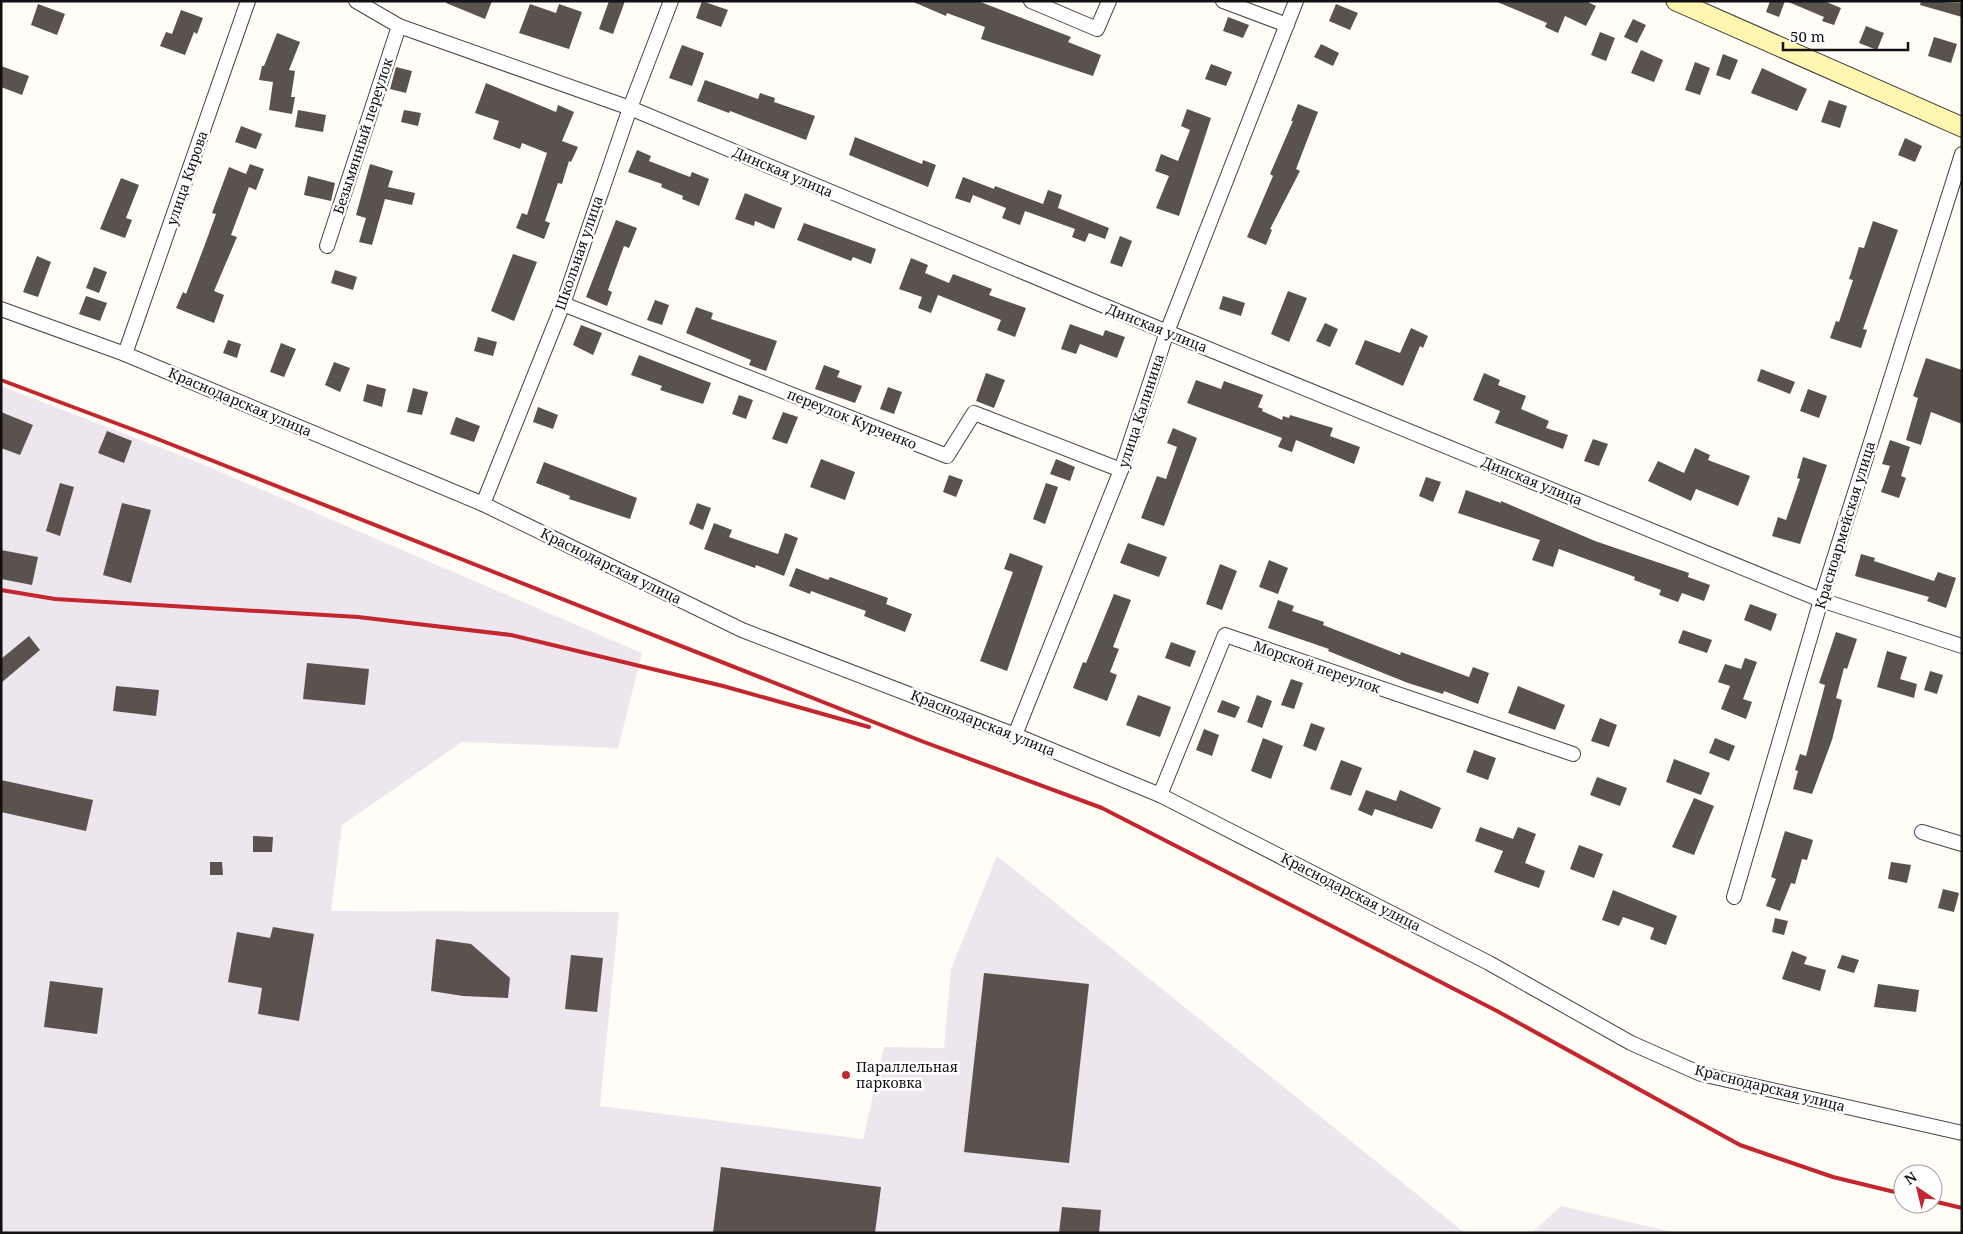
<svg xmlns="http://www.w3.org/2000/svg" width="1963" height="1234" font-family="'Noto Serif',serif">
<rect width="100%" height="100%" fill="#fffdf5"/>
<!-- industrial -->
<g fill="#eee6ef">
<path d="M1,386L195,461L642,653L618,748L462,742L342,825L331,911L619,912L600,1106L863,1139L884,1047L944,1048L951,969L997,856L1465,1233H1Z"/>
<path d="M1561,1206L1676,1233H1531Z"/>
</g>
<!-- building -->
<g fill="#5a524d">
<path d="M447,1H492L485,19L446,3Z"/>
<path d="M609,1H625L613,34L599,29Z"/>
<path d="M702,1L728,10L721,27L696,18Z"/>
<path d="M911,1H978L1071,37L1068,42L1101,55L1093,76L981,39L985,27L947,13L946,16Z"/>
<path d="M1495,1H1586L1596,6L1586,26L1565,16L1558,33L1545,27L1547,23Z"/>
<path d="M1770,1H1785L1779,17L1766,12Z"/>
<path d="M1786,1H1824L1841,8L1834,25L1822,21L1824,17Z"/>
<path d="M1921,1L1962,3V17L1920,5Z"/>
<path d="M38,4L65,14L57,35L31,25Z"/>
<path d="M530,4L556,13L559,4L582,12L569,49L519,33Z"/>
<path d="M1336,4L1358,13L1350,30L1329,21Z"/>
<path d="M181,10L203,18L197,34L194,32L185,55L160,46L166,32L172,34Z"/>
<path d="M1228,17L1249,25L1243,38L1223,31Z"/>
<path d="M1633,19L1646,25L1637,43L1624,37Z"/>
<path d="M1866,26L1884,33L1877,50L1859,43Z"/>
<path d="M1600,32L1615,38L1606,61L1591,55Z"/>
<path d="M277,33L300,42L289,70L295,71L291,97H295L292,114L269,110L273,82L259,80L262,66H264Z"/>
<path d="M1934,37L1957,44L1951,63L1928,56Z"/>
<path d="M1321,44L1339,53L1333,66L1314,57Z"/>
<path d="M682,45L704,53L692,86L669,78Z"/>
<path d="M1641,50L1663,60L1654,82L1631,73Z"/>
<path d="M1723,54L1738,60L1730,80L1716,75Z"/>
<path d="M1695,62L1710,68L1700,95L1685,90Z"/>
<path d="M1211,64L1232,72L1226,86L1205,79Z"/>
<path d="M1,66L29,76L22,95L1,87Z"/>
<path d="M396,67L412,71L406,93L390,89Z"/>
<path d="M1762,68L1807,89L1797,111L1751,93Z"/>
<path d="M705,80L758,99L760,93L775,98L774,102L815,116L806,140L730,111L729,113L697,101Z"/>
<path d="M486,83L556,112L558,105L574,112L562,141L578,147L571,162L569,161L562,184L558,183L545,221L550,223L544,239L516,228L522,213L527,215L547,153L522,143L520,149L493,139L499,121L475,113Z"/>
<path d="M1829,100L1847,106L1840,128L1821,122Z"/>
<path d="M1298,104L1318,112L1296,169L1300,171L1270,229L1272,230L1266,245L1247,237L1273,176L1270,174L1293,121H1291Z"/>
<path d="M1187,109L1211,118L1179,216L1156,208L1169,176L1155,171L1161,154L1178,161L1190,130L1181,126Z"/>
<path d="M298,110L326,115L323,132L295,127Z"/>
<path d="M404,110L421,113L418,126L401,122Z"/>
<path d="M241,126L262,134L256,149L235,142Z"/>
<path d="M855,137L922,164L923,160L936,165L928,187L849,155Z"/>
<path d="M1905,138L1922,146L1915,162L1898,155Z"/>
<path d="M637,150L651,156L649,161L690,177L692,172L709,179L699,206L682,199L683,196L661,187L662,184L628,172Z"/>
<path d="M250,164L264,169L256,190L249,187L231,235L237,237L214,291L224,295L214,323L176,308L183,292L186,294L204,247L216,214L212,213L229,167L246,174Z"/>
<path d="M370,164L393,171L388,187L415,193L412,205L385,199L372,245L359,242L366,218L356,215Z"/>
<path d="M308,176L335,183L331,201L304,195Z"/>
<path d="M963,177L994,189L995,186L1043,204L1048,190L1062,195L1058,208L1109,228L1105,239L1089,233L1085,242L1072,237L1075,229L1025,211L1020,225L1002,218L1006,208L973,195L970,203L955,198Z"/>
<path d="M121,178L139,185L126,218L132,220L125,238L100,229Z"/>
<path d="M745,193L782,208L774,229L755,221L754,226L735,219Z"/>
<path d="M616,220L637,228L629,248L624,246L608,290L612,292L607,306L586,297Z"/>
<path d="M1873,221L1898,230L1863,329L1867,330L1861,348L1830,338L1836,321L1839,322L1853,280L1849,279L1859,247L1864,248Z"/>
<path d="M804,223L876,249L871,264L853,257L851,261L797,240Z"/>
<path d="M1120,236L1132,241L1122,267L1110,263Z"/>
<path d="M513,254L537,262L514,321L491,311Z"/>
<path d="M37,256L51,262L38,297L23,292Z"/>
<path d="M911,258L928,265L925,273L949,283L953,274L992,289L989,295L1026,308L1015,337L997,330L1001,320L938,295L931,313L918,308L922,297L899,289Z"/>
<path d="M94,267L107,272L99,293L86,288Z"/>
<path d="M335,270L357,277L353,290L331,283Z"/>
<path d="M1288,291L1307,298L1289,342L1271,334Z"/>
<path d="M86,296L107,303L100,321L79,314Z"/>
<path d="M1223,296L1245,303L1241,316L1219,309Z"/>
<path d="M655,300L669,305L662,325L647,320Z"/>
<path d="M696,307L713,313L711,319L777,341L766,371L749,365L751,360L686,333Z"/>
<path d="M1325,323L1338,329L1330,347L1316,341Z"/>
<path d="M1070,324L1103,336L1105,330L1125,337L1117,358L1080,344L1076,354L1061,349Z"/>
<path d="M581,325L602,333L593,355L573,345Z"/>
<path d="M1411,328L1428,336L1423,348L1420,346L1403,386L1355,364L1365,340L1400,353Z"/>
<path d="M478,337L497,342L493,356L474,351Z"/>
<path d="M228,340L241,344L237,358L223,353Z"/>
<path d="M281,343L296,349L284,377L270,372Z"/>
<path d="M639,355L711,383L703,404L660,390L662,386L631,375Z"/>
<path d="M1926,358L1962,370V424L1931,412L1921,445L1906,440L1918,398L1913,396Z"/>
<path d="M334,362L350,368L340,392L325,385Z"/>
<path d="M824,365L840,371L837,377L862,386L855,403L815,389Z"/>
<path d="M1761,369L1795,382L1790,394L1757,381Z"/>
<path d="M986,373L1005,380L994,408L976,401Z"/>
<path d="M1484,373L1500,380L1498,385L1526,396L1521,409L1549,421L1546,428L1568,435L1563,449L1495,423L1500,411L1473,400Z"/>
<path d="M1196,380L1221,389L1224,381L1263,395L1258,407L1263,409L1262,411L1282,420L1283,416L1289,418L1290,415L1333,428L1330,436L1360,447L1354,464L1296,440L1292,452L1278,447L1282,438L1187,403Z"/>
<path d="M367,384L386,389L382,407L363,401Z"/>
<path d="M888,387L902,392L894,414L880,409Z"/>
<path d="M413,388L428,392L422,415L407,412Z"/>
<path d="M1808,389L1827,396L1819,418L1800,411Z"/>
<path d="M739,395L753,400L746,419L732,414Z"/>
<path d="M538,407L558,415L553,429L533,422Z"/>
<path d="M1,412L33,425L20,455L1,448Z"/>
<path d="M783,412L798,417L787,444L772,439Z"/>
<path d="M456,417L480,426L474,442L450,434Z"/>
<path d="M1173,428L1197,438L1164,526L1141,518L1157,476L1166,479L1177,447L1167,443Z"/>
<path d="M107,431L132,441L124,463L98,453Z"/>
<path d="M1593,439L1608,444L1599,466L1584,461Z"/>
<path d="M1890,440L1910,447L1901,476L1906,478L1899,498L1881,492L1890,466L1882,464Z"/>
<path d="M1695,448L1710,455L1708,460L1750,476L1738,506L1696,489L1691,501L1648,481L1658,461L1684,473Z"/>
<path d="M1803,457L1827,465L1800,544L1772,536L1778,517L1786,520L1800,479L1797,478Z"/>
<path d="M821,459L855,472L845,500L810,487Z"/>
<path d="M1056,459L1075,467L1070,481L1050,474Z"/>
<path d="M544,462L637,498L630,519L569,499L570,496L536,483Z"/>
<path d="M949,475L963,480L956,497L943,492Z"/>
<path d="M1426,477L1441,482L1433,502L1419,496Z"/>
<path d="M60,483L74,487L60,536L46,531Z"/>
<path d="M1046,483L1058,487L1045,524L1033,519Z"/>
<path d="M1466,490L1501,503V501L1595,541L1689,573L1688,577L1710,585L1704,601L1682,593L1678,602L1659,595L1661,590L1634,580L1635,577L1559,549L1553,567L1532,560L1540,540L1458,513Z"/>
<path d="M122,503L151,510L131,583L103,575Z"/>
<path d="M697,503L711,508L703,530L689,524Z"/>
<path d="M714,523L732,530L729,537L778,554L785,533L798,538L784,576L756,565L755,568L704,549Z"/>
<path d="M1128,543L1167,557L1159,577L1120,563Z"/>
<path d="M1,550L38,557L32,585L1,579Z"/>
<path d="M1010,553L1043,566L1007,671L980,661L1013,572L1004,569Z"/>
<path d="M1861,554L1875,558L1874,561L1934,581L1938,572L1956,578L1946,608L1927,601L1929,597L1855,576Z"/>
<path d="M1269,560L1288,568L1278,594L1259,587Z"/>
<path d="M1220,564L1237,571L1222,610L1206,604Z"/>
<path d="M796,568L828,580L830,577L888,598L886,604L912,614L905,632L864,616L866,611L811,591L810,594L789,586Z"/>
<path d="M1114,594L1131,600L1113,647L1119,649L1110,672L1117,675L1107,701L1073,688L1083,662L1086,663Z"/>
<path d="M1278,600L1294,606L1292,611L1324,622L1323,625L1400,655L1401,652L1469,677L1473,667L1489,673L1478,704L1444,691L1443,694L1408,683L1328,651L1329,649L1268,628Z"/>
<path d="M1750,604L1777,614L1771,631L1744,620Z"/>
<path d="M1683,630L1712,640L1707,653L1678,643Z"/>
<path d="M1836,632L1857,639L1847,669L1844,668L1836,698L1842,700L1832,740L1812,794L1793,789L1798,771L1795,770L1800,754L1806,756L1825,685L1819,683Z"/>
<path d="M29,636L40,650L1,683V659Z"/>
<path d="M1171,642L1196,651L1190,667L1165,658Z"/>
<path d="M1887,651L1907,657L1900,679L1917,684L1914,698L1877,687Z"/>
<path d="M1745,658L1757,662L1743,699L1752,702L1746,719L1721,709L1730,686L1718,682L1725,664L1741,669Z"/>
<path d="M307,663L369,669L365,705L303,699Z"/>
<path d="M1930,671L1943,675L1937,694L1924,690Z"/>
<path d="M1291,679L1303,683L1294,709L1281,705Z"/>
<path d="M116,686L159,690L156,716L113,711Z"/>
<path d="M1518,686L1565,705L1555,730L1508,713Z"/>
<path d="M1138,695L1171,707L1160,737L1126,725Z"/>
<path d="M1257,695L1272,701L1262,728L1247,722Z"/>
<path d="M1222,700L1240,707L1235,718L1217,712Z"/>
<path d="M1600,718L1617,725L1609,747L1591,741Z"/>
<path d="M1311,723L1325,728L1316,751L1303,746Z"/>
<path d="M1204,729L1219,735L1212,756L1196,750Z"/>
<path d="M1263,738L1283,746L1271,779L1251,771Z"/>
<path d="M1715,738L1735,746L1729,761L1709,753Z"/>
<path d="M1474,750L1496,758L1488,780L1466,772Z"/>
<path d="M1674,759L1710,773L1701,795L1666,782Z"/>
<path d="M1341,760L1362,768L1351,796L1330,789Z"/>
<path d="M1597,777L1627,788L1620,806L1590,795Z"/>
<path d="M1,780L93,800L86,831L1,812Z"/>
<path d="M1366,790L1396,801L1400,790L1441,808L1432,829L1375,809L1372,816L1358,810Z"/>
<path d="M1694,798L1714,806L1694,855L1672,847Z"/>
<path d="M1480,827L1513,839L1518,827L1536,834L1525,863L1545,871L1539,888L1494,872L1503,851L1475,841Z"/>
<path d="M1785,831L1813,840L1807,860L1802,859L1795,884L1791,883L1780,911L1766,906L1776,879L1771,877Z"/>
<path d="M253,836L273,837L272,852H253Z"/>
<path d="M1579,845L1603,854L1594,878L1570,869Z"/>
<path d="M210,862H222L223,875H210Z"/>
<path d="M1891,862L1911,865L1907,883L1888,879Z"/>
<path d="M1943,889L1959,893L1954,912L1938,908Z"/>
<path d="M1613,890L1677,916L1666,945L1650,939L1654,928L1623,917L1619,926L1602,920Z"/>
<path d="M1775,918L1788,921L1784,935L1772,932Z"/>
<path d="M273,927L314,934L299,1021L258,1014L262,988L228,982L237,932L270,938Z"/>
<path d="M436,939L471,944L510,978L508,998L463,996L431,991Z"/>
<path d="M1792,951L1807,957L1804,964L1826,970L1820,991L1782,979Z"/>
<path d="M571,955L603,958L597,1012L565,1009Z"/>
<path d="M1842,955L1859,960L1854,973L1837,968Z"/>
<path d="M984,973L1089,984L1069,1163L964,1152Z"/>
<path d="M50,981L103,988L97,1034L44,1027Z"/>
<path d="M1878,984L1919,990L1916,1012L1874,1007Z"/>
<path d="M721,1167L881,1187L875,1233H713Z"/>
<path d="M1062,1207L1101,1210L1099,1233H1059Z"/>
</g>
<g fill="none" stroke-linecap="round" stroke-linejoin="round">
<defs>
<g id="street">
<path d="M356,1L399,26L630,108L1167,332L1821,600L1962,646"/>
<path d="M1031,1L1097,29L1109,1"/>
<path d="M1223,1L1287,25"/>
<path d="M327,246L399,26"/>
<path d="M563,304L947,456L974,413L1121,470"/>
<path d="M1,309L125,354L483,504L742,630L1015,735L1160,795L1489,963L1631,1043L1701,1074L1962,1133"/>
<path d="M125,354L248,1"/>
<path d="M483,504L563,304L630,108L671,1"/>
<path d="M1015,735L1121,470L1167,332L1296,1"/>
<path d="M1160,795L1225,635L1573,754"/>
<path d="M1922,832L1962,844"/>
<path d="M1734,897L1821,600L1962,154"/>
</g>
<path id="secondary" d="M1676,1L1962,127"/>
</defs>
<!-- street casing -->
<use href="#street" stroke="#444" stroke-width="16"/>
<!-- secondary casing -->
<use href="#secondary" stroke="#333" stroke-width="21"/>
<!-- street -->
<use href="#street" stroke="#fff" stroke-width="14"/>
<!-- secondary -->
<use href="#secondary" stroke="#fff6b0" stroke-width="19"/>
<!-- rail -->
<g stroke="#c4262e" stroke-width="4">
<path d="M1,380L150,436L924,742L1102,808L1497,1011L1740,1145L1833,1177L1903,1194"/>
<path d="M1,590L55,599L358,617L511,635L723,686L869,727"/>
<path d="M1933,1201L1962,1208"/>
</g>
</g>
<!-- markers -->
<circle fill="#c4262e" stroke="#fff" stroke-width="2" cx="846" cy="1075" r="5"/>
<g text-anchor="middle" stroke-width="5" stroke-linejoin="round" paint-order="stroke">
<!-- street labels -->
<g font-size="14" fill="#111" stroke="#fff">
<text transform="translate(363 136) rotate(-72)" y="5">Безымянный переулок</text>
<text transform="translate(783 172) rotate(23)" y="5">Динская улица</text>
<text transform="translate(187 178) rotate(-71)" y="5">улица Кирова</text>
<text transform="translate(579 253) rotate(-71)" y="5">Школьная улица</text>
<text transform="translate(1157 328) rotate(22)" y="5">Динская улица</text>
<text transform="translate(240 402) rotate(23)" y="5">Краснодарская улица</text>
<text transform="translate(1141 411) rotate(-72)" y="5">улица Калинина</text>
<text transform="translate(852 419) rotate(22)" y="5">переулок Курченко</text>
<text transform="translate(1532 481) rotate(22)" y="5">Динская улица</text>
<text transform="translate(1845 525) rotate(-73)" y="5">Красноармейская улица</text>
<text transform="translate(611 566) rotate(26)" y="5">Краснодарская улица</text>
<text transform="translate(1317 667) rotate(19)" y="5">Морской переулок</text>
<text transform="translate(983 723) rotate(22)" y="5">Краснодарская улица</text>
<text transform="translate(1351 892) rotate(27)" y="5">Краснодарская улица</text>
<text transform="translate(1770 1088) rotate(14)" y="5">Краснодарская улица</text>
</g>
<!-- poi labels -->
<g font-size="14" fill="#111" stroke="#fff" text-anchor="start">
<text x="856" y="1072">Параллельная<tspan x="856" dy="16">парковка</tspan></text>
</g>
</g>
<!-- border -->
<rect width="1963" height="1234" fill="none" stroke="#111111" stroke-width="5"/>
<!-- north arrow -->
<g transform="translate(1918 1189) rotate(325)"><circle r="24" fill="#ffffff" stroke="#a0a0a0"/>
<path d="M0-4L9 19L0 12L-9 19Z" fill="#c4262e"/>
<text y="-8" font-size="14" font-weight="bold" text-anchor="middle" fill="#111111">N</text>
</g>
<!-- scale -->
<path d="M1783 42v8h125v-8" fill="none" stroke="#111111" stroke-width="2.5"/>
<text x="1790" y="42" font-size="15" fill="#111111" stroke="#ffffff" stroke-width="4" paint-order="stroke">50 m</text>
</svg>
